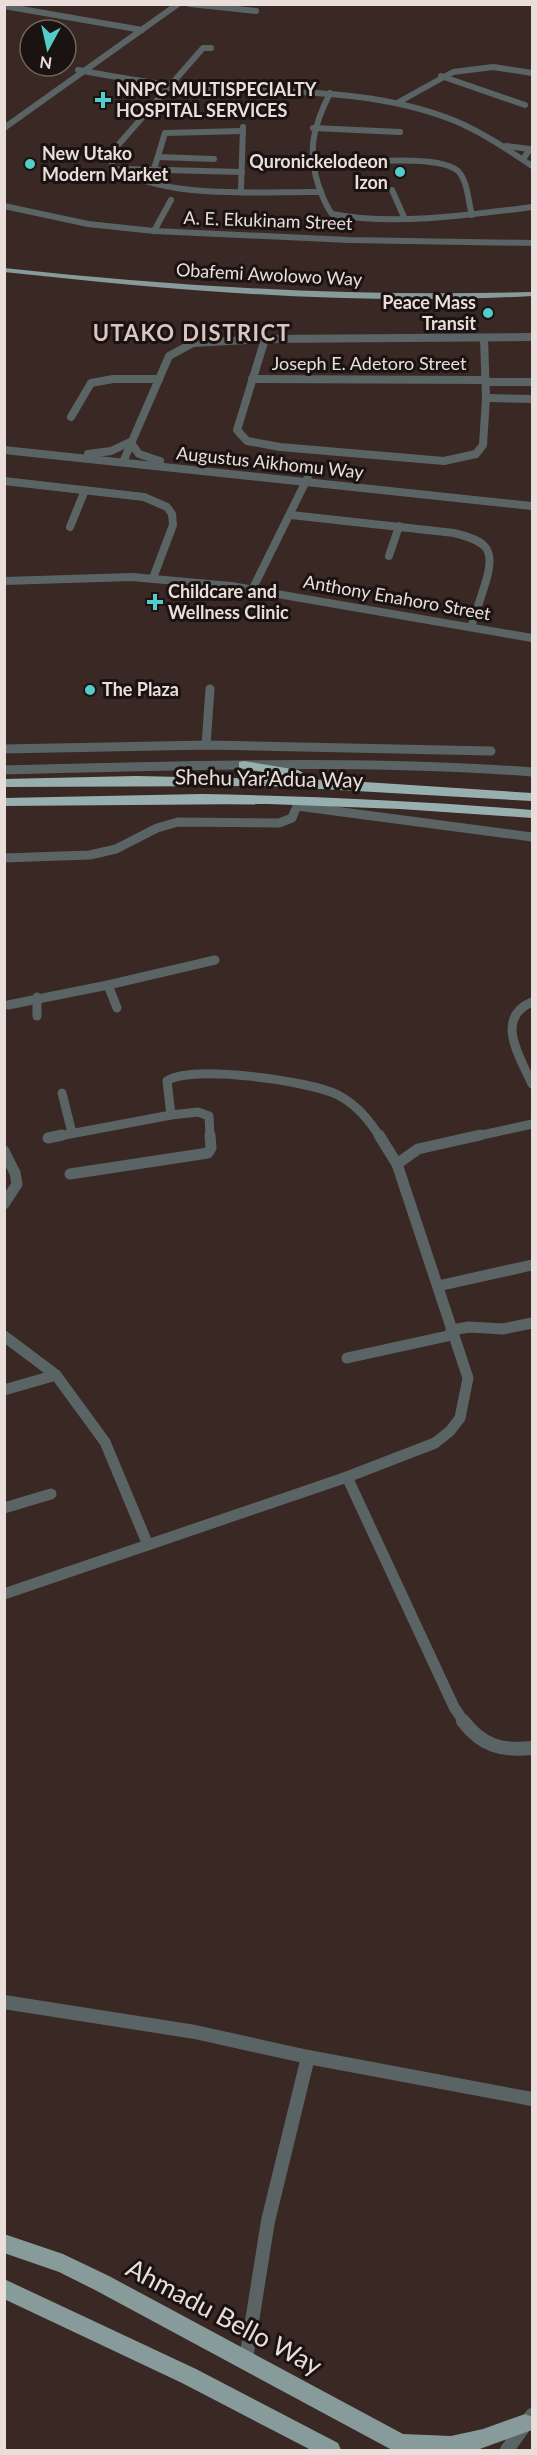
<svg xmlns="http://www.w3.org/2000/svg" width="537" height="2455" font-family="Lato,sans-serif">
<rect width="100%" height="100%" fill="#392823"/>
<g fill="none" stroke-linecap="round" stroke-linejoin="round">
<!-- minor-far4 -->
<g stroke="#5a6464" stroke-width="6">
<path d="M190,4L256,11"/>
<path d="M4,6L142,30"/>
<path d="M211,48H203L112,152V166C167,201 257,191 321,192"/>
<path d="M78,70C115,77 153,84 191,87C278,93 370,87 453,120C482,132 507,149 532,166"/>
<path d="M441,76L525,105"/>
<path d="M330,93C314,125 307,149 318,184C322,195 325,205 332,214C393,226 470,215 532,207"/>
<path d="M397,103L453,72L493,67L532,73"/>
<path d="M4,128L178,4"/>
<path d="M313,128L400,132"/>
<path d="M506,146L530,149L523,159"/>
<path d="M158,157L214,159"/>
<path d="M312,166C341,164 437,152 458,171C468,181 468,202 472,215"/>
<path d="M126,169L242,172"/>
<path d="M154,169L165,133L243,131"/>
<path d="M241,189L243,127"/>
<path d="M392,190L404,217"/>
<path d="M4,206L88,224L154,231L349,240L532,243"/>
<path d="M154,231L171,200"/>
</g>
<!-- minor-far3 -->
<g stroke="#5a6464" stroke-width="8">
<path d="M265,339L237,430L247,441L280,447L444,461L476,454L483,445L486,398L484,338"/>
<path d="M252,379L486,380"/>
<path d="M486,382H532"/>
<path d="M486,398L532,399"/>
<path d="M71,417L91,383L113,379H159"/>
<path d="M4,450L532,506"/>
<path d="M88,454L111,451L130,442L139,454L160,461"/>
<path d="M123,462L169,356L193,343L265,339L532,337"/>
<path d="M4,481L144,497L167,507L172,514L173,525L153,578"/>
<path d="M291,515L454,533C486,541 496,548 486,581C481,597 476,612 471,627"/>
<path d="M70,527L85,490"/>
<path d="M389,556L399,526"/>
<path d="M4,581L132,577L231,586L532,638"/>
<path d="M253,588L308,477"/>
</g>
<!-- minor-far2 -->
<g stroke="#5a6464" stroke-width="9">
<path d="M206,745L210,689"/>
<path d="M4,749L209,745L491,751"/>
<path d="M4,770C180,766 357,759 532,772"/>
<path d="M4,858L90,855L116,849L157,828L178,822L279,823L292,818L297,806L532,837"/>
<path d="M108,985L215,960"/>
<path d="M37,997V1016"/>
<path d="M532,1002C494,1018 520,1057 532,1084"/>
<path d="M8,1005L108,985L117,1008"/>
<path d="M62,1093L72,1133"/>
<path d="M171,1115L198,1112L209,1116L210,1137"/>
<path d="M54,1137L171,1115L167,1081C191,1064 311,1081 338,1095C357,1105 369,1120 380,1137"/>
<path d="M473,1137L532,1124"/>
</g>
<!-- minor-far1 -->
<g stroke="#5a6464" stroke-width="11">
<path d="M379,1135L397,1164"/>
<path d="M48,1138L62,1135"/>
<path d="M4,1151L15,1173L17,1184L4,1204"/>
<path d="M70,1174L208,1153L211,1148L210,1135"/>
<path d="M438,1286L532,1265"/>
<path d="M451,1330L469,1327L503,1329L532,1323"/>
<path d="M4,1336L56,1375L105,1442L148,1545"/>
<path d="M347,1358L452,1335"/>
<path d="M4,1390L56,1375"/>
<path d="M347,1477L454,1707L464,1722"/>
<path d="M4,1508L51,1494"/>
<path d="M4,1594L347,1477L435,1443L450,1431L460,1418L468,1378L397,1164L418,1149L480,1135"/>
</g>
<!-- minor -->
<g stroke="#5a6464" stroke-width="14">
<path d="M463,1721C482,1746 501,1751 532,1748"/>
<path d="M4,2002L195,2032L308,2057"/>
<path d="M246,2359L268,2221L308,2057L532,2099"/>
<path d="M507,2450L532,2415"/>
</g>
<!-- major -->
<g fill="#869b9a" fill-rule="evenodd">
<path d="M4,268C180,287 355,297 532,292V296C356,306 179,291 4,272Z"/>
<path d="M4,2234L63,2254L109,2276L403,2434L451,2436L483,2429L525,2414L532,2417V2430L477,2450H392L95,2290L59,2272L4,2253Z"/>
<path d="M4,2279L196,2369L338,2443L341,2450H311L182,2383L4,2299Z"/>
</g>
<!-- highway -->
<g fill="#97b0af" fill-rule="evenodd">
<path d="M244,761L298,770L305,774L298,778L239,768V762Z"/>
<path d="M136,776L334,780L532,793V801L268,786L4,787V779Z"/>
<path d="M202,794C313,796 422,801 532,810V818L400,809L268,804L4,806V798Z"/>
</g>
</g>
<!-- markers -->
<g fill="#53cdca" stroke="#1b1311" stroke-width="2">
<path d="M100 91h6v6h6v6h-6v6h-6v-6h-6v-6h6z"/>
<circle cx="30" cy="164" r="6"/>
<circle cx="400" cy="172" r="6"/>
<circle cx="488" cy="313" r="6"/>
<path d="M152 593h6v6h6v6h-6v6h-6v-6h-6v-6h6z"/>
<circle cx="90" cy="690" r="6"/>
</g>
<g text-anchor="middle" stroke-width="6" stroke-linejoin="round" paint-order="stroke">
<!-- far-poi labels -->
<g font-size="18" font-weight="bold" fill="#e9deda" stroke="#1b1311" text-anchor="start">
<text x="116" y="96">NNPC MULTISPECIALTY<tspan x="116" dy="21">HOSPITAL SERVICES</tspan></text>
<text x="42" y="160">New Utako<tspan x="42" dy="21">Modern Market</tspan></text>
<text x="388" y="168" text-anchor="end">Quronickelodeon<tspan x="388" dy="21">Izon</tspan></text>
<text x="476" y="309" text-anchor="end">Peace Mass<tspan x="476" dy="21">Transit</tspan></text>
<text x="168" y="598">Childcare and<tspan x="168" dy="21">Wellness Clinic</tspan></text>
<text x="102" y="696">The Plaza</text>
</g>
<!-- far-street labels -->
<g font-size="18" fill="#e9deda" stroke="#1b1311">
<text transform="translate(268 221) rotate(2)" y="6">A. E. Ekukinam Street</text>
<text transform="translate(269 275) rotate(3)" y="6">Obafemi Awolowo Way</text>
<text x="369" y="370">Joseph E. Adetoro Street</text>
<text transform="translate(270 463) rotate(6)" y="6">Augustus Aikhomu Way</text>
<text transform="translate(397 598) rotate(10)" y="6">Anthony Enahoro Street</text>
</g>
<!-- street labels -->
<g font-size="21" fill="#e9deda" stroke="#1b1311">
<text transform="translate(269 779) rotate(1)" y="7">Shehu Yar'Adua Way</text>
</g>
<!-- far-district labels -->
<g font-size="22" font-weight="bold" letter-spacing="1.5" fill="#dcc5bf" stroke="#1b1311">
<text x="192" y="341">UTAKO DISTRICT</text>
</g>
<!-- near-street labels -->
<g font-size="26" fill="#e9deda" stroke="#1b1311">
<text transform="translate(224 2317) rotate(28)" y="9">Ahmadu Bello Way</text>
</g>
</g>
<!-- border -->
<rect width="537" height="2455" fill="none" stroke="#e9deda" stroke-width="12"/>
<!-- north arrow -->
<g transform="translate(48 48) rotate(188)"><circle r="28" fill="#1b1311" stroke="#6d6461" stroke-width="1.5"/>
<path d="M0-4.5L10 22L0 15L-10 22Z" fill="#53cdca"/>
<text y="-9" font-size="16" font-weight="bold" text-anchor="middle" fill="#e9deda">N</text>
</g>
</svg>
